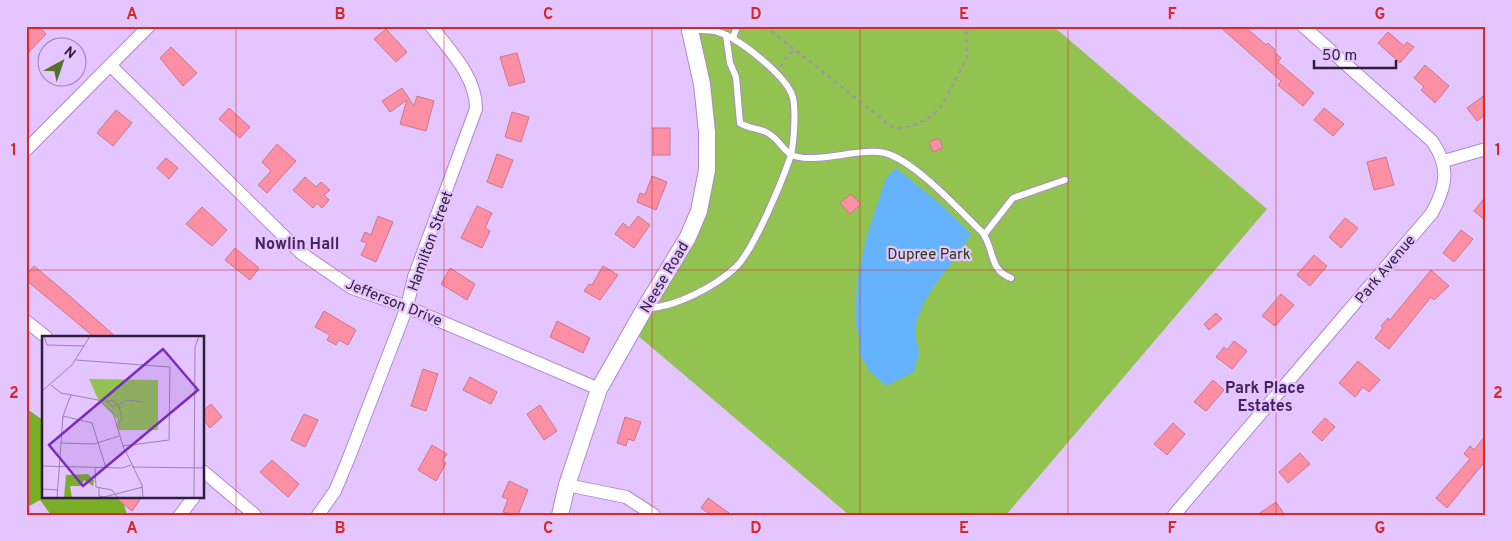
<svg xmlns="http://www.w3.org/2000/svg" width="1512" height="541" font-family="Overpass,sans-serif">
<rect width="100%" height="100%" fill="#e4c5ff"/>
<!-- green -->
<path fill="#92c350" d="M696,26H1053L1267,209L1006,515H849L636,334L705,212Z"/>
<!-- forest -->
<path fill="#7aad28" d="M26,408L44,421V497H122L127,515H51L40,500L26,508Z"/>
<!-- water -->
<path fill="#65b3fd" d="M896,168L939,203L971,234C953,269 923,288 915,330C914,338 919,345 919,353C918,359 915,366 914,372L886,386L870,372L860,355L859,338L855,323L857,282L867,235L886,178Z"/>
<!-- building -->
<g fill="#fc8fa3" stroke="#cb7786">
<path d="M32,26H38L46,34L26,55V32Z"/>
<path d="M1219,26H1244L1266,45L1268,43L1275,50L1274,52L1281,58L1278,62L1314,93L1303,106L1278,85L1281,81Z"/>
<path d="M386,29L407,52L396,62L374,39Z"/>
<path d="M1388,32L1404,46L1407,42L1414,47L1400,63L1378,43Z"/>
<path d="M171,47L197,73L183,86L160,58Z"/>
<path d="M517,53L525,82L509,86L500,57Z"/>
<path d="M1425,65L1449,86L1435,103L1421,90L1424,87L1414,78Z"/>
<path d="M402,88L414,106L417,96L434,101L426,131L400,124L407,100L390,112L382,101Z"/>
<path d="M1486,94V114L1477,121L1467,108Z"/>
<path d="M229,108L250,127L240,138L219,119Z"/>
<path d="M1324,108L1344,124L1333,136L1314,120Z"/>
<path d="M116,110L132,123L113,146L97,133Z"/>
<path d="M512,112L529,117L521,142L505,137Z"/>
<rect x="653" y="128" width="17" height="27"/>
<path d="M939,138L943,148L933,152L929,142Z"/>
<path d="M277,144L296,161L267,193L258,185L271,171L262,162Z"/>
<path d="M497,154L513,160L502,188L487,182Z"/>
<path d="M1386,157L1394,185L1374,190L1367,162Z"/>
<path d="M166,158L178,168L169,179L157,168Z"/>
<path d="M652,176L667,182L656,210L637,202L640,193L645,195Z"/>
<path d="M305,177L316,187L321,182L330,190L324,195L329,200L322,208L317,203L313,208L293,190Z"/>
<path d="M851,194L861,204L850,214L840,203Z"/>
<path d="M1486,196V221L1474,211Z"/>
<path d="M477,206L492,213L485,228L490,231L482,248L461,238Z"/>
<path d="M202,207L227,230L212,246L186,224Z"/>
<path d="M378,216L393,222L376,262L361,255L367,243L361,241L365,232L371,235Z"/>
<path d="M638,216L650,225L634,248L615,234L623,223L629,228Z"/>
<path d="M1345,218L1358,228L1341,248L1329,237Z"/>
<path d="M1461,230L1473,239L1454,262L1443,253Z"/>
<path d="M235,248L259,268L250,280L225,260Z"/>
<path d="M1314,255L1327,266L1310,286L1297,275Z"/>
<path d="M34,266L64,291L116,337H94L26,280V275Z"/>
<path d="M603,266L618,275L600,300L584,291L589,284L592,285Z"/>
<path d="M450,268L475,284L467,300L441,284Z"/>
<path d="M1431,270L1449,286L1434,300L1431,297L1389,349L1375,338L1383,328L1381,326L1388,318L1390,320Z"/>
<path d="M1281,294L1294,305L1275,326L1262,316Z"/>
<path d="M324,311L356,330L348,345L339,340L336,345L327,340L330,335L315,327Z"/>
<path d="M1216,313L1222,319L1209,330L1204,324Z"/>
<path d="M557,321L590,338L583,353L550,337Z"/>
<path d="M1234,341L1247,351L1232,369L1216,357L1224,347L1227,350Z"/>
<path d="M1358,361L1380,380L1369,392L1363,387L1355,397L1339,383Z"/>
<path d="M423,369L438,374L426,411L411,406Z"/>
<path d="M470,377L497,392L491,404L463,390Z"/>
<path d="M1213,380L1224,390L1206,411L1194,402Z"/>
<path d="M211,404L222,417L210,428L204,420V410Z"/>
<path d="M540,405L557,431L544,440L527,414Z"/>
<path d="M304,414L318,420L305,447L291,440Z"/>
<path d="M625,417L641,422L634,441L628,439L626,446L617,443Z"/>
<path d="M1325,418L1335,427L1322,441L1312,432Z"/>
<path d="M1173,423L1185,434L1167,455L1154,444Z"/>
<path d="M1486,435V460L1447,508L1436,498L1470,459L1464,454L1470,446L1474,450Z"/>
<path d="M432,445L447,454L442,461L446,463L436,481L418,470Z"/>
<path d="M1300,453L1310,464L1288,483L1279,472Z"/>
<path d="M272,460L299,484L288,497L260,472Z"/>
<path d="M509,481L528,490L518,515L503,512L508,499L502,497Z"/>
<path d="M115,497H142L132,511Z"/>
<path d="M708,498L732,515H711L701,508Z"/>
<path d="M1276,502L1285,515H1257Z"/>
</g>
<g fill="none" stroke-linecap="round" stroke-linejoin="round">
<defs>
<g id="service">
<path d="M726,35L730,63L736,77L740,123C749,129 760,128 768,133C777,138 782,148 790,154C810,166 860,147 885,153C915,161 959,210 982,232C995,249 988,269 1011,278"/>
<path d="M733,38L737,26"/>
<path d="M984,235L1013,198L1065,180"/>
<path d="M648,308C676,307 716,286 736,267C754,249 781,184 790,158C794,145 796,112 793,98C788,77 739,38 718,32C710,29 700,30 692,30"/>
</g>
<g id="minor">
<path d="M111,66L301,253L352,288L407,307L599,389"/>
<path d="M26,150L149,26"/>
<path d="M1444,161L1486,149"/>
<path d="M26,321L46,337"/>
<path d="M204,472L255,515"/>
<path d="M567,485L626,497L654,515"/>
<path d="M180,515L194,497"/>
<path d="M318,515L335,491L348,460L407,307L414,277L476,109C476,76 450,51 431,26"/>
<path d="M1174,515L1432,213C1447,185 1450,167 1432,141L1303,26"/>
</g>
<path id="tertiary" d="M560,515L567,485L599,389L645,308L688,237L699,211L707,170V132L702,84L689,26"/>
</defs>
<!-- service casing -->
<use href="#service" stroke="#ae88cd" stroke-width="8"/>
<!-- minor casing -->
<use href="#minor" stroke="#ae88cd" stroke-width="14"/>
<!-- tertiary casing -->
<use href="#tertiary" stroke="#ae88cd" stroke-width="18"/>
<!-- path -->
<g stroke="#a68cbc" stroke-width="2" stroke-dasharray="4 4" stroke-linecap="butt">
<path d="M765,26L887,123L894,128H902L918,124L933,115L942,105L967,58L966,26"/>
<path d="M781,67L785,59L795,49"/>
</g>
<!-- service -->
<use href="#service" stroke="#fff" stroke-width="6"/>
<!-- minor -->
<use href="#minor" stroke="#fff" stroke-width="12"/>
<!-- tertiary -->
<use href="#tertiary" stroke="#fff" stroke-width="16"/>
</g>
<!-- grid -->
<path fill="none" stroke="#d62828" stroke-width="1" stroke-opacity="0.55" d="M236,26V515M444,26V515M652,26V515M860,26V515M1068,26V515M1276,26V515M26,270H1486"/>
<g text-anchor="middle" stroke-width="4.5" stroke-linejoin="round" paint-order="stroke">
<!-- street labels -->
<g font-size="15" fill="#2e1e3a" stroke="#e4c5ff">
<text transform="translate(430 241) rotate(-70)" y="5">Hamilton Street</text>
<text transform="translate(1385 269) rotate(-50)" y="5">Park Avenue</text>
<text transform="translate(664 277) rotate(-59)" y="5">Neese Road</text>
<text transform="translate(394 302) rotate(22)" y="5">Jefferson Drive</text>
</g>
<!-- park labels -->
<g font-size="15" fill="#273b07" stroke="#e4c5ff">
<text x="929" y="259">Dupree Park</text>
</g>
<!-- neighbourhood labels -->
<g font-size="16" font-weight="bold" fill="#46225e" stroke="#e4c5ff">
<text x="297" y="249">Nowlin Hall</text>
<text x="1265" y="393">Park Place<tspan x="1265" dy="18">Estates</tspan></text>
</g>
</g>
<!-- overview -->
<g transform="translate(42 336)">
<rect width="162" height="162" fill="#e4c5ff"/>
<path d="M47,43L116,44V94H76L75,83L56,63Z" fill="#92c350"/>
<path d="M46,138L52,144L51,150L42,144L39,150H28L30,162H22L24,139Z" fill="#7aad28"/>
<path fill="none" stroke="#9b82b0" stroke-width="1" d="M2,0L5,9L42,10M108,0H132M34,24L128,31L127,104L81,110M9,49L19,57L56,64L71,77L81,110L100,149L101,162M0,55L30,29L48,0M64,65L71,71L85,64L101,66M64,65H72L77,70L80,82L75,91M21,80L50,87L64,132M19,107L52,108L77,100M0,130L80,132L89,129M90,131L163,132M53,132L54,151L70,154L76,162M57,152V160L62,161L101,151M0,153L16,154M15,162L21,80L29,59M152,162L153,11L157,0"/>
<path fill="#7b2cbf" fill-opacity="0.15" stroke="#7b2cbf" stroke-width="2.5" d="M121,13L156,54L41,150L7,109Z"/>
<rect width="162" height="162" fill="none" stroke="#2e1e3a" stroke-width="2.5"/>
</g>
<!-- border -->
<rect width="1512" height="541" fill="none" stroke="#e4c5ff" stroke-width="55"/>
<!-- north arrow -->
<g transform="translate(62 62) rotate(40)"><circle r="24" fill="#e4c5ff" stroke="#9b82b0"/>
<path d="M0-4L9 19L0 12L-9 19Z" fill="#547329"/>
<text y="-8" font-size="14" font-weight="bold" text-anchor="middle" fill="#2e1e3a">N</text>
</g>
<!-- scale -->
<path d="M1314 60v8h82v-8" fill="none" stroke="#2e1e3a" stroke-width="2.5"/>
<text x="1322" y="60" font-size="15" fill="#2e1e3a" stroke="#e4c5ff" stroke-width="4" paint-order="stroke">50 m</text>
<rect x="28" y="28" width="1456" height="486" fill="none" stroke="#d62828" stroke-width="2"/>
<g font-size="16" text-anchor="middle" font-weight="bold" fill="#d62828">
<text x="132" y="19">A</text>
<text x="340" y="19">B</text>
<text x="548" y="19">C</text>
<text x="756" y="19">D</text>
<text x="964" y="19">E</text>
<text x="1172" y="19">F</text>
<text x="1380" y="19">G</text>
<text x="14" y="155">1</text>
<text x="1498" y="155">1</text>
<text x="14" y="398">2</text>
<text x="1498" y="398">2</text>
<text x="132" y="533">A</text>
<text x="340" y="533">B</text>
<text x="548" y="533">C</text>
<text x="756" y="533">D</text>
<text x="964" y="533">E</text>
<text x="1172" y="533">F</text>
<text x="1380" y="533">G</text>
</g>
</svg>
